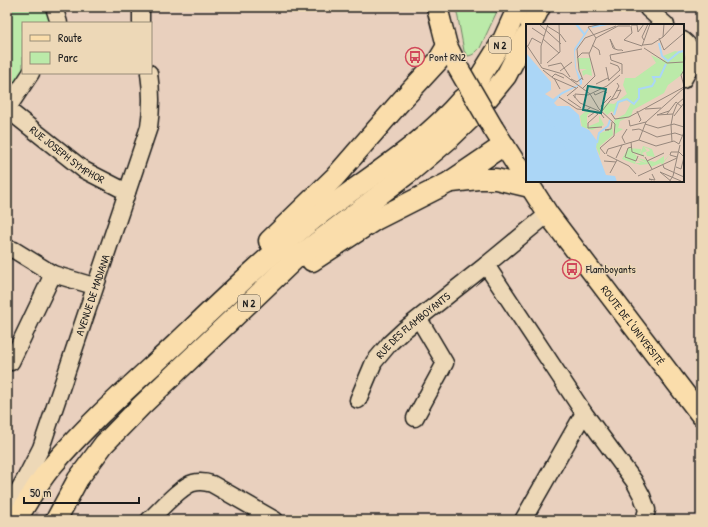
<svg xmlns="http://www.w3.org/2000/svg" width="708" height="527" font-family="'Patrick Hand',sans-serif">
<rect width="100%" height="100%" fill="#e9d0be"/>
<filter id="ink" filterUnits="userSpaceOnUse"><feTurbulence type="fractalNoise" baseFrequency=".025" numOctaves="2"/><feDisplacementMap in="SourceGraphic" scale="8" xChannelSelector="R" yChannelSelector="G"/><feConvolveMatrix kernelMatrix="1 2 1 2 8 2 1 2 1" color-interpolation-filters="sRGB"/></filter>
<g filter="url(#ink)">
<!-- green -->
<g fill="#bbeaa9" stroke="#6c8362">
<path d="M7,7H48L54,23H23V73L7,99Z"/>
<path d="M456,7H499L480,48C476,52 474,55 468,56L464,51Z"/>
</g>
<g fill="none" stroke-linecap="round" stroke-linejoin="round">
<!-- minor-tunnel -->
<path stroke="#c0ac9e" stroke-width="16" stroke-dasharray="16 8" stroke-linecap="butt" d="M11,508L35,520"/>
<defs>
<g id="minor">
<path d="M54,7L59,23"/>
<path d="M141,7V23"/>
<path d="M647,7L648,9L666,25"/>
<path d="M683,40C699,53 692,65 683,80"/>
<path id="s1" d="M31,73L7,109L84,170L127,192"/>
<path d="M548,214L486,265L584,413L634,481L642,496L647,510L644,520"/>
<path d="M7,249L14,250L53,274L94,286"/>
<path d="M11,362L53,274"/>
<path id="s2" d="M358,400L374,362L390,343L404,330L486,265"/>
<path d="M415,418L445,363L419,319"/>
<path id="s3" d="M7,510L25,479L41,448L149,127C152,107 152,93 149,73"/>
<path d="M149,520C159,511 181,486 193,483C200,481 206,482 212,484L275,520"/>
<path d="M523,520L584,413"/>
</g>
<g id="major">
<path d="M437,7L447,46L453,58"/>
<path d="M531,25L540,7"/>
<path d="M478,80L503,40L518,7"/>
<path d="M488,98L506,76L527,35"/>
<path id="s4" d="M493,128L548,214L701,415"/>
<path d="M452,182L478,179H496L530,187"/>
<path d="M269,241L335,177L401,101L438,61L447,46"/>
<path d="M312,261L375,220L448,183L504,145"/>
<path d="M16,520C28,502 38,482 52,466C89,422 134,383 176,344C221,301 265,258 314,219C363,180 421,147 462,99"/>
<path d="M56,520L78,479L104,444L141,406L295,259L411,171L449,139L473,116"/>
</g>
</defs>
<!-- minor casing -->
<use href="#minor" stroke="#1c1c1c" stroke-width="19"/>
<!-- major casing -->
<use href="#major" stroke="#1c1c1c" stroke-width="23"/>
<!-- minor -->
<use href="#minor" stroke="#edd8b7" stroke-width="16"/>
<!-- major -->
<use href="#major" stroke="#faddab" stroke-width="20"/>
<defs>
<path id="major-bridge" d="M457,66L493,128"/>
</defs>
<!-- major-bridge casing -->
<use href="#major-bridge" stroke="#1c1c1c" stroke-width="23" stroke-linecap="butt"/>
<!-- major-bridge -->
<use href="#major-bridge" stroke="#faddab" stroke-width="20"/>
</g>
</g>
<!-- icons -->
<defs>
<symbol id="bus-ring" viewBox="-11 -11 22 22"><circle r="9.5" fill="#edd8b7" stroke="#d1495b" stroke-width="1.5"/><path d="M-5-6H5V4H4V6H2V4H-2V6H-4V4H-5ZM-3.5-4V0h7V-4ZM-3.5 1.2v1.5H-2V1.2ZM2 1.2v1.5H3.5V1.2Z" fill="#d1495b"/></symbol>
</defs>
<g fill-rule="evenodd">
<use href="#bus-ring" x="404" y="46" width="22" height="22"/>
<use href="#bus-ring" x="561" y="258" width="22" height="22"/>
</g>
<g text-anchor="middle" stroke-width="3" stroke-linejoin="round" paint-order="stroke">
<!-- shield labels -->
<g fill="#edd8b7" stroke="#5b544a" stroke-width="1">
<rect x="489" y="37" width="22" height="16" rx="3"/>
<rect x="238" y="295" width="22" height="16" rx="3"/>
</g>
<g font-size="10" font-weight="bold" fill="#1c1c1c">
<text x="500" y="49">N 2</text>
<text x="249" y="307">N 2</text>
</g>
<!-- poi labels -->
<g font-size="11" fill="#1c1c1c" stroke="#edd8b7" text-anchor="start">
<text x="429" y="61">Pont RN2</text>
<text x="586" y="273">Flamboyants</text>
</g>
<!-- street labels -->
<g font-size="11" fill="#1c1c1c" stroke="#edd8b7">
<text dy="4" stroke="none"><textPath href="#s1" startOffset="119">RUE JOSEPH SYMPHOR</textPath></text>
<text dy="4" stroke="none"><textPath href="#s3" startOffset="232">AVENUE DE MADIANA</textPath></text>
<text dy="4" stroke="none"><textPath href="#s4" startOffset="242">ROUTE DE L'UNIVERSITÉ</textPath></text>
<text dy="4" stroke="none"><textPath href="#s2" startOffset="95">RUE DES FLAMBOYANTS</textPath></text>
</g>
</g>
<!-- overview -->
<g transform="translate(526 24)">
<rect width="158" height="158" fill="#e9d0be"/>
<path d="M149,27L158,29V49L142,61L138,69L107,86L105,92L94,97L92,104L97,105L89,110L88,96L99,90L105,79L100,76L93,79L89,91L86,87L81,91L77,87V83L81,79L88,80L101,70L97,61L99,54H109L130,39L125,31L138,37L137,32ZM51,34H64L66,52L60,50L57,52L56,47L61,45H53ZM59,88H65L61,91V103L73,98V91L78,101L66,106L56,103L54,92ZM86,98L87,111L74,122V132L70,123L72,110L85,105ZM117,122L126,125L129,133L121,132L120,128L124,127L123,125L118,123L121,127L116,129L120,133L107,129L111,132L109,140L96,135L102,124L115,125L114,131ZM144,130L136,141L135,139L125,143L123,140L114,141L109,139H115L111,136L121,139L111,134L129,138L138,132V137Z" fill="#bbeaa9"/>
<path d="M62,4L63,5L49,27L50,44L56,56V60L35,71L28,79L31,82H43L53,91L55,102L63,106L71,117L70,124L80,151L89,152L91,158H0V29L25,58V66L19,70L27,75L36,68L54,60L49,43L48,25Z" fill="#abd6f6"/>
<path fill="none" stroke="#abd6f6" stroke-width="2" d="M50,0L59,11M66,3L81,0M133,19L136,32L142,37L153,28L158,27M0,71L28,104L55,158M88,91L92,78L101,75L108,80L113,74V65L126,62L129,57L127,53H134L140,40M71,119L73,109L82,102L84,96"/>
<path fill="none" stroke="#97887d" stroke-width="1" d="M13,0L35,20M105,1H111L112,8L118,0M21,2L34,10L40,18M105,2L106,9L98,16L116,22M6,4L18,12M137,13L149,0M70,14L62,3L76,0M133,14L138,26L158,9M17,15L33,29M118,16L116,13L122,0M0,20L16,44L37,50L64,70M66,21L73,26L74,31M117,21L126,20L137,13L138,0M2,22L6,14L15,19M116,22L124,0M118,24L141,39L158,38M89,25L84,15L87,24L89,25L92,26H96L97,27M51,34L56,29H63M21,39L34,28L33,0M15,40V22L22,0M22,42L35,39L44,53M80,43L83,57M17,46L27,54L50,64M158,46L155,51L158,62M34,47L46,38M96,50V40L85,36L84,31L116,25M26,53L29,50L38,54M28,54L34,65M45,55L51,58L56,54M57,56L53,46L51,25L59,14L90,2M83,56L94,46L92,42L84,39M70,60L82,54M57,64L69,52L63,30L70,14L92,2H104M68,69L69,71L78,67L81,69M64,70L73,85L89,100L88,112L74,124L79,130M47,71L54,79L73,87L78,94M41,72L52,63M33,73L51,85L61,86L65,83M49,74V70L62,71L81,62L94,51M42,75L55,84M85,76L91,74L95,66L90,67M119,85L135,84M77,86L75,82L85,72M76,87L87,73L93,62L91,59M111,87L115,96L113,98M85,89L89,95L103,93L158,63M141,90L150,78L156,83M131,91L147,90M131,91L143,87M148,92L158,79M62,93L69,88L72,90L62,99V104L76,103M103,96L104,102L120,98M119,100L132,104L148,100L158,103M83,106H79L85,105L86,98M106,106L113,105L131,113L149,109L158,112M113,116L120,98L158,64M105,118L106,128L118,132M146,118L145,101L147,90L151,80L158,74M99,119L96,113L101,105M153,120L158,108M106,123L102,124L99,133L110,137L112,132M80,130L82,125L113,116L130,122L148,117L153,120M81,131L103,142L110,150M119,133L126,145M151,133L144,131L145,128H152M90,134L96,121M78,137L90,138M121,137L138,129M137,141L138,144L158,153M150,143L155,145L158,133L153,128M134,148L155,157M134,148L146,158M84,149L91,136M126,150L129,156L123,155L126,156M112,152L151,134L154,121M143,158L147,152L151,134"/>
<path fill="#0f766e" fill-opacity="0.15" stroke="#0f766e" stroke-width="2" d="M62,62L80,65L75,89L57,86Z"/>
<rect width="158" height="158" fill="none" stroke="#1c1c1c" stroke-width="2"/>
</g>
<!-- margin -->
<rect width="708" height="527" fill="none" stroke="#edd8b7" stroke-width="24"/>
<rect x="12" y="12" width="684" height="503" fill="none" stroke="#1c1c1c" stroke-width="1.5" filter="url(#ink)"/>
<!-- legend -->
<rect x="22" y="22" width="130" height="52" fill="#edd8b7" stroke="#998d79"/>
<rect x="30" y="35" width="20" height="6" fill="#faddab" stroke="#998d79"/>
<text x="58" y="42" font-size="12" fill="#1c1c1c">Route</text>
<rect x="30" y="52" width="20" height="12" fill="#bbeaa9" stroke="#998d79"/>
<text x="58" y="62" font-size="12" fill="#1c1c1c">Parc</text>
<!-- scale -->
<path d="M24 497v6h115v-6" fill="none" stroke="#1c1c1c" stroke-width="2"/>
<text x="30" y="497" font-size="12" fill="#1c1c1c" stroke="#edd8b7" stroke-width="3" paint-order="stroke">50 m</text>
</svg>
